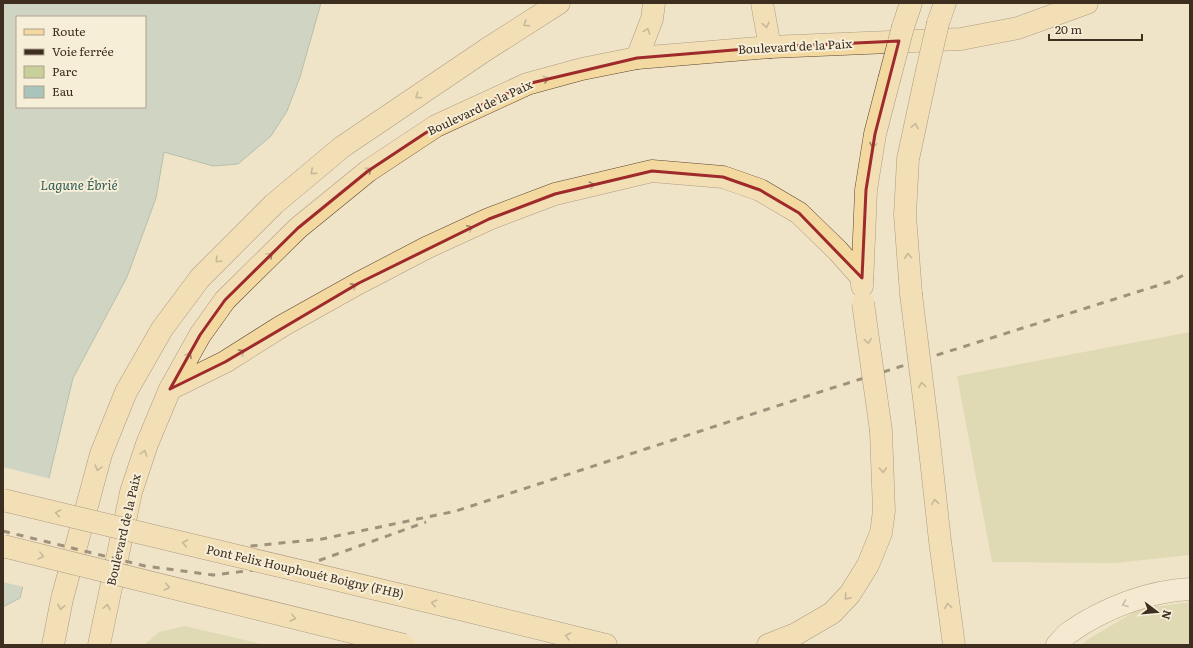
<svg xmlns="http://www.w3.org/2000/svg" width="1193" height="648" font-family="Literata,serif">
<rect width="100%" height="100%" fill="#f0e4c8"/>
<!-- green -->
<g fill="#c9cf9b">
<path d="M1190,332V555L1115,563L992,562L957,376Z"/>
<path d="M1190,602V645H1082L1087,640L1139,609Z"/>
<path d="M185,626L266,645H144L159,632Z"/>
</g>
<!-- water -->
<path fill="#a9c4bc" stroke="#6f938a" fill-rule="evenodd" d="M3,3H321L300,77L287,111L271,136L238,164L213,166L164,152L156,198L127,277L73,378L20,598L3,607ZM17,17H145V107H17Z"/>
<!-- pier -->
<path fill="#f0e4c8" d="M3,467L51,479L24,587L3,582Z"/>
<g fill="none" stroke-linecap="round" stroke-linejoin="round">
<defs>
<path id="secondary" d="M1057,645C1061,641 1065,635 1070,632C1104,608 1149,591 1190,589"/>
<g id="primary">
<path d="M762,3L770,47"/>
<path d="M938,23L945,3"/>
<path d="M903,27L911,3"/>
<path d="M637,58L652,19L654,3"/>
<path d="M862,286L866,190L875,134L889,80"/>
<path d="M911,294L905,215L908,159L926,75"/>
<path d="M170,389L225,362L282,326L359,283L426,248L489,219L555,194L652,171L723,177L760,190L799,213L838,251L862,278"/>
<path d="M927,423L940,541L954,645"/>
<path d="M472,612L606,645"/>
<path d="M53,645L62,599L101,454L126,392L162,329L200,278L274,204L342,147L487,49L559,3"/>
<path d="M99,645L131,492L147,444L170,389L200,335L225,300L298,228L368,171L436,126L527,84L582,69L637,58L770,47L961,39L1018,28L1087,3"/>
<path d="M768,645L796,634L832,613L850,594L868,565L881,533L884,511L881,431"/>
</g>
</defs>
<!-- secondary casing -->
<use href="#secondary" stroke="#6f573f" stroke-width="23"/>
<!-- primary casing -->
<use href="#primary" stroke="#5b4430" stroke-width="23"/>
<!-- secondary -->
<use href="#secondary" stroke="#faf1dc" stroke-width="22"/>
<!-- primary -->
<use href="#primary" stroke="#f3d9a0" stroke-width="22"/>
<!-- rail -->
<g stroke="#3d2e20" stroke-width="3" stroke-dasharray="7 7" stroke-linecap="butt">
<path d="M3,507L151,543L241,547L322,539L456,511L826,390L1172,281L1190,272"/>
<path d="M3,531L145,566L213,575L312,563L426,522"/>
</g>
<defs>
<g id="primary-bridge">
<path d="M926,75L938,23"/>
<path d="M889,80L903,27"/>
<path d="M911,294L927,423"/>
<path d="M863,303L881,431"/>
<path d="M3,500L472,612"/>
<path d="M3,546L404,645"/>
</g>
</defs>
<!-- primary-bridge casing -->
<use href="#primary-bridge" stroke="#5b4430" stroke-width="23" stroke-linecap="butt"/>
<!-- primary-bridge -->
<use href="#primary-bridge" stroke="#f3d9a0" stroke-width="22"/>
</g>
<!-- one-way arrows -->
<defs><path id="oneway-chevron" d="M-2-3.5L2.5 0L-2 3.5" fill="none" stroke-width="1.6" stroke-linecap="round" stroke-linejoin="round"/></defs>
<g stroke="#988460">
<use href="#oneway-chevron" transform="translate(526 24) rotate(148)"/>
<use href="#oneway-chevron" transform="translate(766 25) rotate(79)"/>
<use href="#oneway-chevron" transform="translate(647 31) rotate(-69)"/>
<use href="#oneway-chevron" transform="translate(546 79) rotate(-15)"/>
<use href="#oneway-chevron" transform="translate(418 96) rotate(146)"/>
<use href="#oneway-chevron" transform="translate(915 126) rotate(-78)"/>
<use href="#oneway-chevron" transform="translate(873 145) rotate(99)"/>
<use href="#oneway-chevron" transform="translate(369 170) rotate(-36)"/>
<use href="#oneway-chevron" transform="translate(313 172) rotate(140)"/>
<use href="#oneway-chevron" transform="translate(592 185) rotate(-13)"/>
<use href="#oneway-chevron" transform="translate(470 228) rotate(-25)"/>
<use href="#oneway-chevron" transform="translate(270 255) rotate(-45)"/>
<use href="#oneway-chevron" transform="translate(908 256) rotate(-94)"/>
<use href="#oneway-chevron" transform="translate(218 260) rotate(135)"/>
<use href="#oneway-chevron" transform="translate(354 286) rotate(-29)"/>
<use href="#oneway-chevron" transform="translate(868 341) rotate(82)"/>
<use href="#oneway-chevron" transform="translate(242 352) rotate(-33)"/>
<use href="#oneway-chevron" transform="translate(189 355) rotate(-61)"/>
<use href="#oneway-chevron" transform="translate(922 385) rotate(-97)"/>
<use href="#oneway-chevron" transform="translate(144 453) rotate(-72)"/>
<use href="#oneway-chevron" transform="translate(98 468) rotate(106)"/>
<use href="#oneway-chevron" transform="translate(883 470) rotate(87)"/>
<use href="#oneway-chevron" transform="translate(935 502) rotate(-96)"/>
<use href="#oneway-chevron" transform="translate(58 513) rotate(-167)"/>
<use href="#oneway-chevron" transform="translate(185 543) rotate(-167)"/>
<use href="#oneway-chevron" transform="translate(41 556) rotate(14)"/>
<use href="#oneway-chevron" transform="translate(167 587) rotate(14)"/>
<use href="#oneway-chevron" transform="translate(847 597) rotate(132)"/>
<use href="#oneway-chevron" transform="translate(434 603) rotate(-167)"/>
<use href="#oneway-chevron" transform="translate(948 606) rotate(-98)"/>
<use href="#oneway-chevron" transform="translate(61 607) rotate(101)"/>
<use href="#oneway-chevron" transform="translate(107 607) rotate(-78)"/>
<use href="#oneway-chevron" transform="translate(293 618) rotate(14)"/>
<use href="#oneway-chevron" transform="translate(568 636) rotate(-166)"/>
</g>
<use stroke="#9c907e" href="#oneway-chevron" transform="translate(1125 604) rotate(159)"/>
<!-- marked area -->
<path d="M0 0H1193V648H0ZM899,41L875,134L866,190L862,278L799,213L760,190L723,177L652,171L555,194L489,219L359,283L225,362L170,389L200,335L225,300L298,228L368,171L436,126L527,84L637,58L770,47Z" fill="#f0e4c8" fill-opacity=".55" fill-rule="evenodd"/>
<path fill="none" stroke="#9e2a2b" stroke-width="3" stroke-linejoin="round" d="M899,41L875,134L866,190L862,278L799,213L760,190L723,177L652,171L555,194L489,219L359,283L225,362L170,389L200,335L225,300L298,228L368,171L436,126L527,84L637,58L770,47Z"/>
<g text-anchor="middle" stroke-width="4" stroke-linejoin="round" paint-order="stroke">
<!-- street labels -->
<g font-size="12" fill="#3d2e20" stroke="#f7eed8">
<text transform="translate(795 47) rotate(-3)" y="4">Boulevard de la Paix</text>
<text transform="translate(480 108) rotate(-25)" y="4">Boulevard de la Paix</text>
<text transform="translate(124 530) rotate(-77)" y="4">Boulevard de la Paix</text>
<text transform="translate(305 572) rotate(13)" y="4">Pont Felix Houphouét Boigny (FHB)</text>
</g>
<!-- water labels -->
<g font-size="13" font-style="italic" fill="#2f5d5a" stroke="#f7eed8">
<text x="79" y="190">Lagune Ébrié</text>
</g>
</g>
<!-- border -->
<rect width="1193" height="648" fill="none" stroke="#3d2e20" stroke-width="8"/>
<!-- legend -->
<rect x="16" y="16" width="130" height="92" fill="#f7eed8" stroke="#ada18e"/>
<rect x="24" y="29" width="20" height="6" fill="#f3d9a0" stroke="#ada18e"/>
<text x="52" y="36" font-size="12" fill="#3d2e20">Route</text>
<rect x="24" y="49" width="20" height="6" fill="#3d2e20" stroke="#ada18e"/>
<text x="52" y="56" font-size="12" fill="#3d2e20">Voie ferrée</text>
<rect x="24" y="66" width="20" height="12" fill="#c9cf9b" stroke="#ada18e"/>
<text x="52" y="76" font-size="12" fill="#3d2e20">Parc</text>
<rect x="24" y="86" width="20" height="12" fill="#a9c4bc" stroke="#ada18e"/>
<text x="52" y="96" font-size="12" fill="#3d2e20">Eau</text>
<!-- north arrow -->
<g transform="translate(1157 612) rotate(106)" stroke="#f7eed8" stroke-width="3" paint-order="stroke">
<path d="M0-3L7 15L0 10L-7 15Z" fill="#3d2e20"/>
<text y="-6" font-size="11" font-weight="bold" text-anchor="middle" fill="#3d2e20">N</text>
</g>
<!-- scale -->
<path d="M1049 34v6h93v-6" fill="none" stroke="#3d2e20" stroke-width="2"/>
<text x="1055" y="34" font-size="12" fill="#3d2e20" stroke="#f7eed8" stroke-width="3" paint-order="stroke">20 m</text>
</svg>
